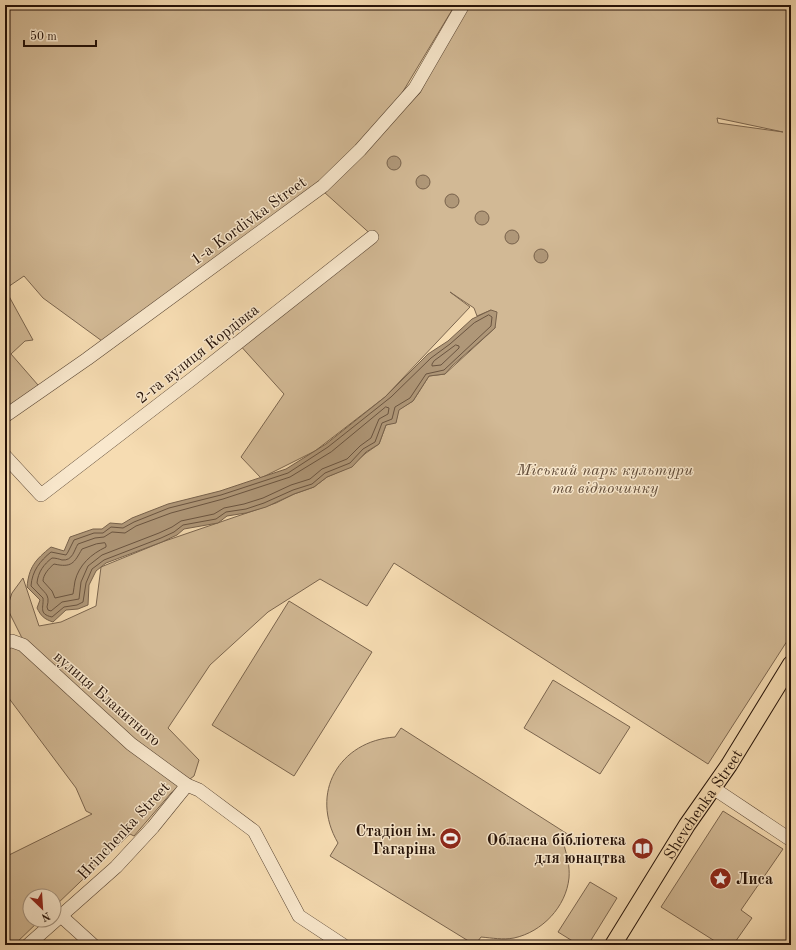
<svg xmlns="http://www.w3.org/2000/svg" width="796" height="950" font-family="'Old Standard TT',serif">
<rect width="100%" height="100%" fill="#f6dcb2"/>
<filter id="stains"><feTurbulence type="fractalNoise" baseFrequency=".005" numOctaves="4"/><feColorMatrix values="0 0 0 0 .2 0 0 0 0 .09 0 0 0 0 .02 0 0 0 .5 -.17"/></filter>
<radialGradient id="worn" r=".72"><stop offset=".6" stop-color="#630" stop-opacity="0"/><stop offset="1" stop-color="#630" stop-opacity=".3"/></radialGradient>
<!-- green -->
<g fill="#d2b995" stroke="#7b654e" fill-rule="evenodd">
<path d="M5,5H455L393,108L346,159L290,205L102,341L43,298L24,276L5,289L33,340L25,341L11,354L38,385L32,393L9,407L5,401Z"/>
<path d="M464,5H669L678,8L680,5H699L710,7L713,5H791V635L708,764L394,563L367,606L320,579L268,612L210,665L168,728L199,760L194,776L171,793L134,836L130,834L54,907V896H30V920H40L14,945H5V857L92,814L86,811L76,788L5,693V648L25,644L7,608L12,593L23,578L39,626L61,622L96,606L101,567L162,542L276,503L294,494L314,487L327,477L350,467L366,453L379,444L386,425L396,422L398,410L413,401L429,376L445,374L495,328L491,310L477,316L474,308L450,292L470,307L385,397L315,451L261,478L241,457L284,394L238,343L375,238L324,192L420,93ZM717,118L783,132L718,123Z"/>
<path d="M289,601L372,652L294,776L212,725Z"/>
<path d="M553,680L630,727L600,774L524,728Z"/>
<path d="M401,728L569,835L564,845C567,856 570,866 569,878C566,907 542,932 514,938C503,940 492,938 481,937L475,945L330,856L338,843C309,793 339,741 395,737Z"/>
<path d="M723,811L783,849L741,910L752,918L733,945H721L661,907Z"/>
<path d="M590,882L617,898L588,945H579L558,932Z"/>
</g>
<!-- water -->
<g fill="#af9778" stroke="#77614b">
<circle cx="394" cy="163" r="7"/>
<circle cx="423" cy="182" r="7"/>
<circle cx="452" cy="201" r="7"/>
<circle cx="482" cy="218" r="7"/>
<circle cx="512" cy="237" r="7"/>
<circle cx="541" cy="256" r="7"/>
<path d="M491,310L497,312L495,328L452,366L445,374L429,376L413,401L399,410L396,423L386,425L379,444L366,452L352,467L327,477L314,487L294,494L266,507L246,513L227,516L218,523L184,529L177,535L162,542L106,563L96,571L89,585L88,605L78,609L66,610L53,622C44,619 41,616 37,608L40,600L27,587C29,567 35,560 51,547L64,551L70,537L93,529H102L110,523L122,524L132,518L168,504L220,491L286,469L326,444L385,397L428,354L448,341L472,319Z"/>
</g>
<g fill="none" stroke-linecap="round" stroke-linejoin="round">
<!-- shore -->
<g stroke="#6a5440" stroke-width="1">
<path d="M489,315L492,317L491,326L444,370L426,374L410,398L395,407L392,419L382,423L375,442L363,449L350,463L325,473L312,484L293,490L264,503L246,509L226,512L216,519L183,525L174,532L161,538L104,560L92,569L86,583L83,602L77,605L64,607L52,617C38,614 44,607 43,598L31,586C32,571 40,561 51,552L66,555L68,552L74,540L94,533H103L111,527L123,528L134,522L169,508L221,495L288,473L328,447L391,397L431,358L450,344L474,323Z"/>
<path d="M456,345L459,346V348L441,365L432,366V364L434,361Z"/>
<path d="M386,407L389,408L388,414L379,419L371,438L360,446L347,459L322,469L310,479L291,485L263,498L244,504L224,508L214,514L181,521L172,527L159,533L102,555L88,566L81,582L79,599L62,602L51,611L48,610L47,607C51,593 43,593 37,583C38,572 44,564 52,558C56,558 59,559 62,560C73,561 74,550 78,544L95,538L104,537L112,532L125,533L136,526L171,513L223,499L290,477L331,452Z"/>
<path d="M105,543L106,545V547C91,554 79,565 75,581C74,585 74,590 73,594L55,598L52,591L43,581C43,575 49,568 54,564C72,568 74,563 82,549L96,544Z"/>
</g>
<defs>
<g id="minor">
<path d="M5,416L87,359L323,186L360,150L415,88L463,5"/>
<path d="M5,456L41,495L192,379L372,237"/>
<path d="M5,642L12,641L23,645L131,744L187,785L199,790L254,831L299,916L343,945"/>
<path d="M713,788L791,840"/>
<path d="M61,916L93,945"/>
<path d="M28,945L116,867L153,827L187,785"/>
</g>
<g id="major">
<path id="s1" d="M613,945L687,825L729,765L791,664"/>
</g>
</defs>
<!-- minor casing -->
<use href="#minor" stroke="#584432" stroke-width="14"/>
<!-- major casing -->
<use href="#major" stroke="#241107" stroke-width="18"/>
<!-- minor -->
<use href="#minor" stroke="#f9e8cd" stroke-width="13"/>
<!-- major -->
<use href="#major" stroke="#f6dcb2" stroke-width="16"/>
</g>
<!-- icons -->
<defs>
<symbol id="stadium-disc" viewBox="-11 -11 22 22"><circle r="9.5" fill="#8f2418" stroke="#f9e8cd"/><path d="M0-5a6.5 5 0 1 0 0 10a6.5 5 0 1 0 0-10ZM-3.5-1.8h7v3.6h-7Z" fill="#fff"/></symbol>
<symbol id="library-disc" viewBox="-11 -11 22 22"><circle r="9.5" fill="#8f2418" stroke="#f9e8cd"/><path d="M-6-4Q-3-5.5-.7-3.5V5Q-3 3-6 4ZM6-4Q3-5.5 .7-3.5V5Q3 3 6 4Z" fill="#fff"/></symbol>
<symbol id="sight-disc" viewBox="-11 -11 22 22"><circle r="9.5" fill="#8f2418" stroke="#f9e8cd"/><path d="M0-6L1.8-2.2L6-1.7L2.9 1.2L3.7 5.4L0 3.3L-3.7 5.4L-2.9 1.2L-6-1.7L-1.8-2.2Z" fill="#fff"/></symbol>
</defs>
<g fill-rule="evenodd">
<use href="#stadium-disc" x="438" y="826" width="25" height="25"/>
<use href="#library-disc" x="630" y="836" width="25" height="25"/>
<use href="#sight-disc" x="708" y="866" width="25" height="25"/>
</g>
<g text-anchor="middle" stroke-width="3" stroke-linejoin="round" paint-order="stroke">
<!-- street labels -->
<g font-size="16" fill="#241107" stroke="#f9e8cd">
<text transform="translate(248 220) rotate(-36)" y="6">1-a Kordivka Street</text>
<text transform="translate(197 353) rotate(-38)" y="6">2-га вулиця Кордівка</text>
<text transform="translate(108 698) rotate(41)" y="6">вулиця Блакитного</text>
<text dy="6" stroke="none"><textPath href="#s1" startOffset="167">Shevchenka Street</textPath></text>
<text transform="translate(123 830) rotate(-47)" y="6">Hrinchenka Street</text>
</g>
<!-- park labels -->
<g font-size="16" font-style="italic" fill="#614c39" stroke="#f9e8cd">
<text x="605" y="475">Міський парк культури<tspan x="605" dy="18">та відпочинку</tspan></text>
</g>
<!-- poi labels -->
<g font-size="16" font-weight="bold" fill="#241107" stroke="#f9e8cd" text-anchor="end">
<text x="436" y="836">Стадіон ім.<tspan x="436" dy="18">Гагаріна</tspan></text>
<text x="626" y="845">Обласна бібліотека<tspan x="626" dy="18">для юнацтва</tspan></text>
<text x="736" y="884" text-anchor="start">Лиса</text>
</g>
</g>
<!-- margin -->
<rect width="796" height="950" fill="none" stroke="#f6dcb2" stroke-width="20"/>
<rect x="6" y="6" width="784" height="938" fill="none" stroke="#241107" stroke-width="2"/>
<rect x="10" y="10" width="776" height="930" fill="none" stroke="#241107"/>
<!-- north arrow -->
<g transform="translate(42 908) rotate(155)"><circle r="19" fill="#f9e8cd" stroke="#a4927e"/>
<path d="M0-3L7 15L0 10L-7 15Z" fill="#8f2418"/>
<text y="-6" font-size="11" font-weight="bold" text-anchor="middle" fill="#241107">N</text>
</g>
<!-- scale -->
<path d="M24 40v6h72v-6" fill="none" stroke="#241107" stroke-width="2"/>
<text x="30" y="40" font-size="12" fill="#241107" stroke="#f9e8cd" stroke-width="3" paint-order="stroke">50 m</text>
<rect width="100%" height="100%" filter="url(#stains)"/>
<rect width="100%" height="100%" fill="url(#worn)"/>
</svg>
